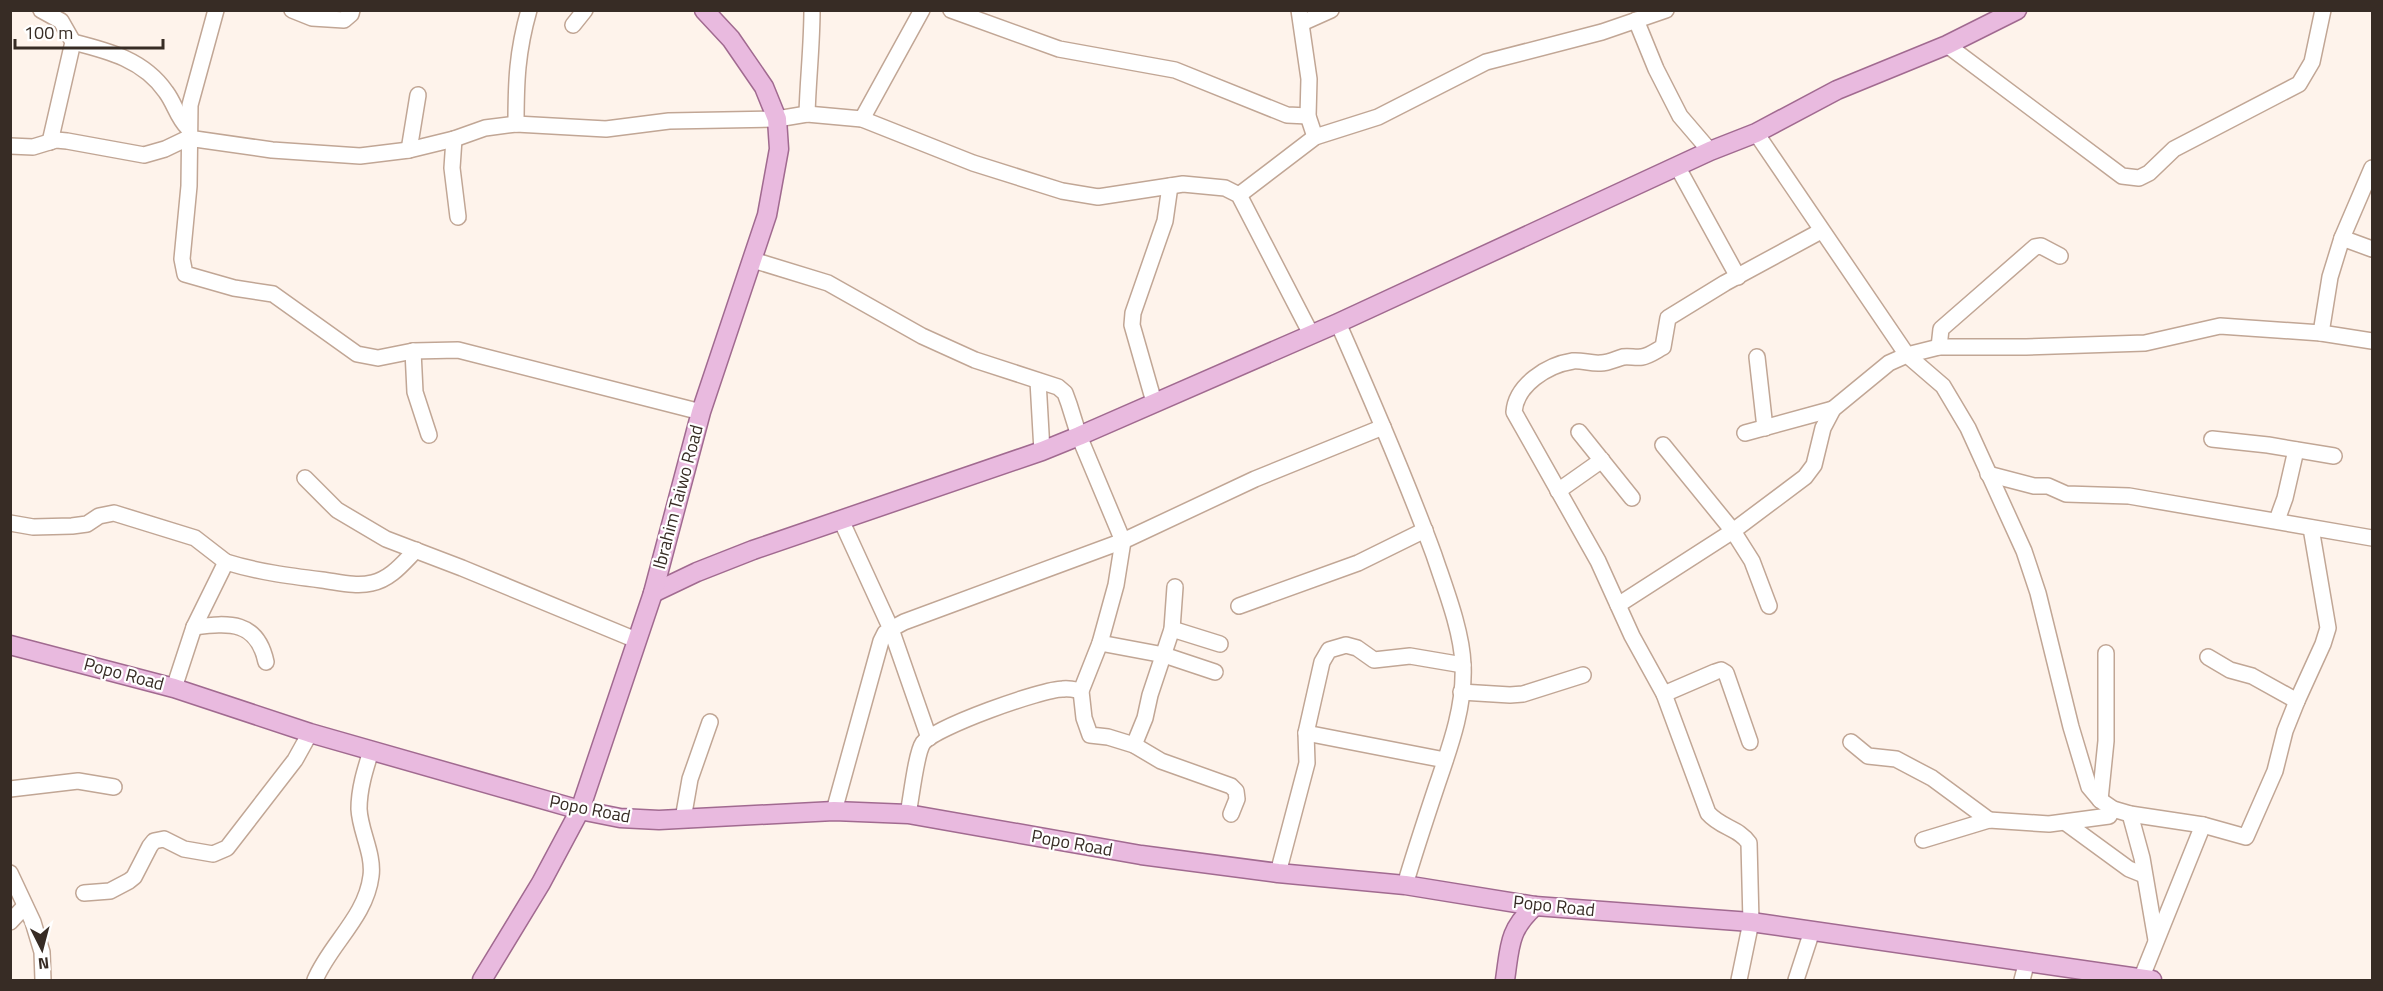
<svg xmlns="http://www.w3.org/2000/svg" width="2383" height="991" font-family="'Titillium Web',sans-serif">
<rect width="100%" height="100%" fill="#fef3eb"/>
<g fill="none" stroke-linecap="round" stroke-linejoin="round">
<defs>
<g id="minor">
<path d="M41,10L61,21L73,42L50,142"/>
<path d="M216,10L190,105L189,186L182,259L185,274L234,288L273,294L357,354L378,358L413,351L458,350L701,412"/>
<path d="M292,10L312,18L344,20L351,14L352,10"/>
<path d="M951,10L1059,49L1175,70L1287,115L1308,116"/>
<path d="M1299,10L1309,79L1308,116L1315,137"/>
<path d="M1636,20L1656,69L1680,116L1710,151"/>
<path d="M1302,23L1331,10"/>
<path d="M573,25L585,10"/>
<path d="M73,42C109,51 144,60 166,92C175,104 177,117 188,128"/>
<path d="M1947,45L2122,176L2139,178L2149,173L2174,149L2299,84L2312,62L2323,10"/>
<path d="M807,114C808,79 812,45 812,10"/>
<path d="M862,119L922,10"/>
<path d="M516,124C516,82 517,52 529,10"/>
<path d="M1756,133L1907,355L1939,347H2026L2145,343L2220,326L2321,333L2372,341"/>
<path d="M454,139L452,168L458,217"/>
<path d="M10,146L33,147L56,140L67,141L144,155L165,149L188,138L272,150L360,156L409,150L454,139L485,128L516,124L606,129L669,121L777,119L807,114L862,119L973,163L1062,191L1098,197L1183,184L1225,188L1239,195L1311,334"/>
<path d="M409,150L418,95"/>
<path d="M1677,166L1738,277"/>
<path d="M1239,195L1315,137L1378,117L1486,62L1602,32L1666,10"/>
<path d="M2342,238L2372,249"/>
<path d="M753,260L828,283L922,336L975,360L1058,387L1065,393L1069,404L1079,436L1123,541L1116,585L1100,643L1081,691L1084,718L1090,735L1108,737L1134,745L1161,761L1231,786L1236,791L1237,799L1231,814"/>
<path d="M1338,323C1372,400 1405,476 1434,555C1445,588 1462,631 1463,665C1465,706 1450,747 1437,785C1426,818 1415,851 1405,885"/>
<path d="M2321,333L2330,277L2342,238L2372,168"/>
<path d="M1939,347L1941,329L2035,247L2041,246L2060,256"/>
<path d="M413,351L415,392L429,435"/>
<path d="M1757,357L1765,428"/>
<path d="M1038,381L1042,451"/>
<path d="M1154,402L1132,325L1133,313L1165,221L1170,186"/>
<path d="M1579,432L1632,498"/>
<path d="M1745,433L1833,409"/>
<path d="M2212,439L2268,445L2334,456"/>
<path d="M1663,445L1733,531L1752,561L1769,606"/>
<path d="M1988,474L2034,486H2048L2066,494L2129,496L2372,538"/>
<path d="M305,478L337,510L386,539L462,568L636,640"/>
<path d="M1558,491L1602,460"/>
<path d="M2277,520L2285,498L2296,450"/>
<path d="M10,523L33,527L72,526L87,524L99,516L114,513L195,538L226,562"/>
<path d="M1618,605L1733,531L1805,477L1814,465L1823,428L1833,409L1889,363L1907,355L1943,386L1968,428L2024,551L2038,593L2071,727L2089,787L2100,800L2113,809L2130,814L2203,825L2246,837L2275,771L2285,731L2297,701L2323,644L2328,628L2311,528"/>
<path d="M1239,606L1358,563L1425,530"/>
<path d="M194,627C229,623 257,620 266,662"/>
<path d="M1172,629L1220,644"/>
<path d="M1100,643L1164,655L1215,672"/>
<path d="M2208,657L2230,670L2252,676L2297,701"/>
<path d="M174,688L194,627L226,562C258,572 290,576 322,580C338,582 356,587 372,583C391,579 403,563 416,550"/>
<path d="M1461,692L1510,695L1523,694L1583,675"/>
<path d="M1664,694L1715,672L1721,670L1726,673L1750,742"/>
<path d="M1306,733L1445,760"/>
<path d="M929,738L891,629L904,622L1123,541L1255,479L1383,427"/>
<path d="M1851,742L1868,756L1896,759L1932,778L1989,820"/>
<path d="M1134,745L1145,718L1150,695L1172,629L1175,587"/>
<path d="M10,789L78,781L114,787"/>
<path d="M2100,800L2106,741V653"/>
<path d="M834,811L881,641L885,633L891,629L841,520"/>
<path d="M908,814C911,800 916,753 923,743C935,727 1042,689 1063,689C1069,688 1076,690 1081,691"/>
<path d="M2130,814L2142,858L2156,940"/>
<path d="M683,819L690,779L710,722"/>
<path d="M2066,823L2129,869L2144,875"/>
<path d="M1923,840L1989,820L2049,824L2109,816L2113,809"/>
<path d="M10,873L33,922L42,952L43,980"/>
<path d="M1278,873L1307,763L1306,733L1322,662L1329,650L1346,645L1357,648L1374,660L1410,656L1463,665"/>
<path d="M84,893L110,891L129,881L134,877L150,846L154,841L164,839L184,849L213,854L227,848L295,760L310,733"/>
<path d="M10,922L25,906"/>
<path d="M2141,979L2203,825"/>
<path d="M315,980C330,944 366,917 371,876C374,854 360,831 359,809C359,789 365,770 371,751"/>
<path d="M1739,980L1751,922L1749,843C1739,828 1721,828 1708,813L1664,694L1632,636L1598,561L1514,412C1516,385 1547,365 1573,361C1582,360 1591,364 1601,363C1608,363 1616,359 1623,357C1629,356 1636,358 1642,357C1649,356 1657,350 1663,347L1668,318L1725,283L1821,231"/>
<path d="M1796,980L1812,931"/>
<path d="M2022,980L2027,961"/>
</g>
<g id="major">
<path d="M653,593L697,572L753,550L1042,451L1079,436L1338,323L1710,151L1756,133L1837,90L1947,45L2017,10"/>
<path d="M10,645L174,688L310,733L580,810L620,818L659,820L834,811L908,814L1141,855L1278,873L1405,885L1535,906L1751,922L2152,980"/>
<path d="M482,980L541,883L580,810L653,593L701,412L767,215L779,149L777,119L764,87L731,39L704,10"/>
<path d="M1505,980C1510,947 1508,930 1535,906"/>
</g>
</defs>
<!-- minor casing -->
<use href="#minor" stroke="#c1a695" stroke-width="18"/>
<!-- major casing -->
<use href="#major" stroke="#a16a90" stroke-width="21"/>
<!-- minor -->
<use href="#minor" stroke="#fff" stroke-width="15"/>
<!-- major -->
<use href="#major" stroke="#e9badf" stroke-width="18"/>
</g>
<g text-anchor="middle" stroke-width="4.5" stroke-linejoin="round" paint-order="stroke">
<!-- street labels -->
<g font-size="18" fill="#372c25" stroke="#fff">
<text transform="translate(678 497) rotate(-75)" y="6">Ibrahim Taiwo Road</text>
<text transform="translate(124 674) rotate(15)" y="6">Popo Road</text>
<text transform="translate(590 809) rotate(11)" y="6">Popo Road</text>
<text transform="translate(1072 843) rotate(10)" y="6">Popo Road</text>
<text transform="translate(1554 906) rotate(6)" y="6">Popo Road</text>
</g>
</g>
<!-- border -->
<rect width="2383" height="991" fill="none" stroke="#372c25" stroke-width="24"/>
<!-- north arrow -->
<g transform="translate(42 949) rotate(174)" stroke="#ffffff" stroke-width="4.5" paint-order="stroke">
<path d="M0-4.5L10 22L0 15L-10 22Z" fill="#372c25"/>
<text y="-9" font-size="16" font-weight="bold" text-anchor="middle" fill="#372c25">N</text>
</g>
<!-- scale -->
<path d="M15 39v9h148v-9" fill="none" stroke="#372c25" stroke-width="3"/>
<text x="24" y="39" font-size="18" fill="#372c25" stroke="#ffffff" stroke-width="4.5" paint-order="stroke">100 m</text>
</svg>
